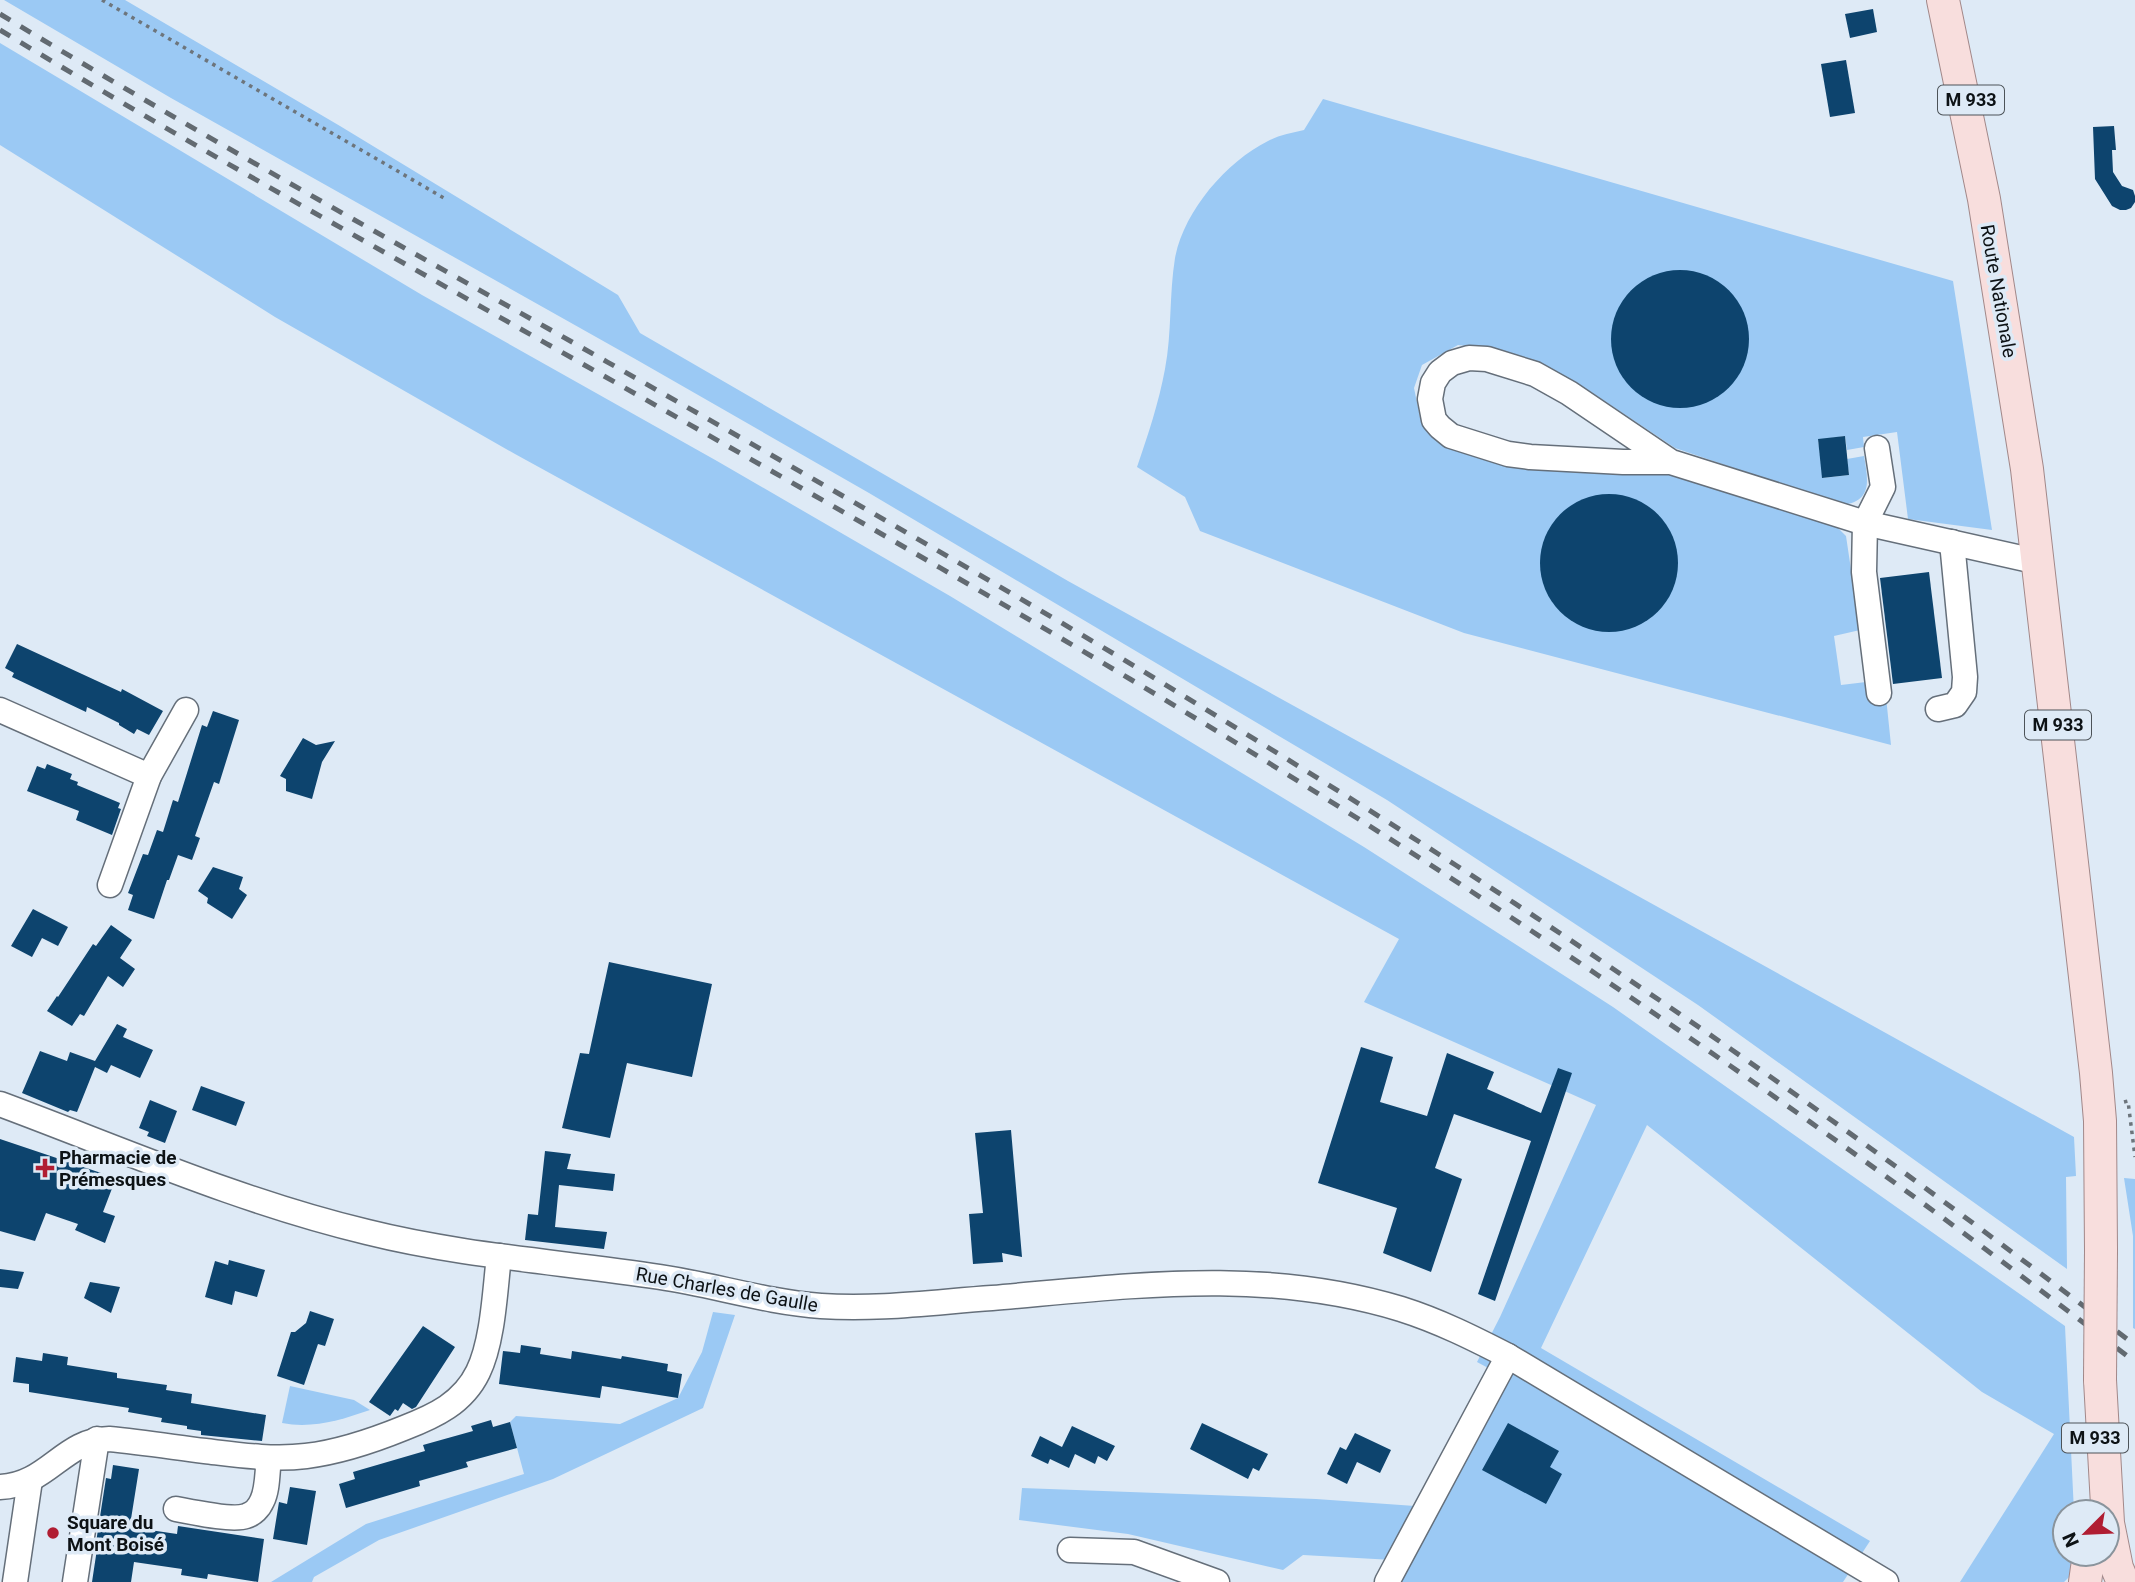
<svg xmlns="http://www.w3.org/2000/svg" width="2135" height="1582" font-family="Roboto,sans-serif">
<rect width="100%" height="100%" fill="#deeaf6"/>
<!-- green -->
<g fill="#9bc9f4">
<path d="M4,0H125L340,126L618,295L640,333L1068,581L2074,1137L2076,1176L2066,1177L2067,1269L1698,1005L1387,800L869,493L637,360L171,98Z"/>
<path d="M0,43L422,295L717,461L950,596L1364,847L1613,1007L2065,1326L2074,1512H2065V1554H2074L2070,1576L2064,1582H1960L2054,1434L1982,1392L1647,1125L1541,1348L1870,1541L1843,1582H1381L1393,1560L1303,1555L1283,1570L1128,1534L1019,1520L1022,1488L1316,1499L1415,1506L1490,1369L1477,1362L1500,1317L1596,1105L1364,1002L1399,939L515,454L275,317L0,145Z"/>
<path d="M1323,99L1953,281L1992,530L1908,519L1897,432L1863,437L1864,447L1847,450L1845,436L1818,440L1823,478L1849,475L1847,459L1864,456C1868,480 1873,501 1842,505L1675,448L1588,390L1535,364L1493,349L1458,345L1422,365L1414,388L1420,417L1438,438L1670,473L1835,525L1846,536L1860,630L1834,636L1841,685L1866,682L1886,697L1891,745L1464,633L1200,531L1185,497L1137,467C1148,435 1159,402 1165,369C1172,333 1169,295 1175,258C1184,211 1226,162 1268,141C1279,135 1292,133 1304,130Z"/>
<path d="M2124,1178L2135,1179V1329L2133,1328V1236Z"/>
<path d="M713,1312L735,1315L703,1408L553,1479L379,1540L314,1577L312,1582H271L366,1524L524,1474L510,1422L516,1416L620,1424L678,1398L702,1352Z"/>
<path d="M290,1386L354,1400L370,1410C341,1420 312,1429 282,1423Z"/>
</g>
<!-- building -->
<g fill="#0d446e">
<path d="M1873,9L1877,32L1850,38L1845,14Z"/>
<path d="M1846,60L1855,113L1830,117L1821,64Z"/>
<path d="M2114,126L2116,150H2112L2113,172L2122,186L2133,190L2135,196V202L2131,208L2126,210H2120L2112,206L2095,179L2093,127Z"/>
<circle cx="1680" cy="339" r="69"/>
<path d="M1845,436L1849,475L1822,478L1818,439Z"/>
<circle cx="1609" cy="563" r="69"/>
<path d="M1929,572L1942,678L1893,684L1880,578Z"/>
<path d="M17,644L121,692L122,689L163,711L149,735L137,729L134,734L119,725V723L87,707L86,712L12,677L14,673L5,668Z"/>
<path d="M213,711L239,720L219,784L214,782L195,836L200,838L192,860L178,855L169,880H167L154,919L128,910L133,895L128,893L143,854L148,855L157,830L163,832L173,800L178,802L202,725L207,727Z"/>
<path d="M303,738L316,745L335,741L322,762L312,799L286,791V779L280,776Z"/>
<path d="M47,764L72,774L70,779L78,782L77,785L120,803L118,808L121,809L112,835L76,820L79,811L27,791L37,766L45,769Z"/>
<path d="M213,867L243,877L239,889L247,895L232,919L207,903L208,898L198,891Z"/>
<path d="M33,909L68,927L58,946L42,938L32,957L11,946Z"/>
<path d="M111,925L132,940L120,958L135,969L123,987L108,976L84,1016L80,1014L72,1026L47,1011L57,996L58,997L93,944L96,946Z"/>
<path d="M609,962L712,984L692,1077L627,1063L610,1138L562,1128L580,1053L589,1054Z"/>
<path d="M117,1024L127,1029L123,1037L153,1050L140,1078L111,1065L107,1073L95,1067L77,1112L70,1110L68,1112L22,1093L40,1051L67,1061L70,1052L95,1061Z"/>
<path d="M1361,1047L1393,1057L1380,1102L1427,1116L1447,1053L1494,1072L1487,1089L1541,1113L1558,1068L1572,1073L1495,1301L1478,1294L1531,1141L1454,1114L1435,1168L1462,1179L1431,1272L1383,1253L1397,1208L1318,1183Z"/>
<path d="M201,1086L245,1102L236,1126L192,1110Z"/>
<path d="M150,1100L177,1111L165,1143L147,1136L149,1132L139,1128Z"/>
<path d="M1011,1130L1022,1257L1002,1253L1003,1262L973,1264L969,1214L983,1213L975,1133Z"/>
<path d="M0,1139L116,1178L103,1212L115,1216L105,1243L75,1230L78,1224L46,1213L35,1241L0,1231Z"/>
<path d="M545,1151L571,1154L567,1169L615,1174L613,1191L559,1185L555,1227L607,1232L604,1249L525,1240L528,1214L538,1215Z"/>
<path d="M229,1260L265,1270L257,1297L235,1291L232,1305L205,1297L215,1261L228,1265Z"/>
<path d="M0,1269L24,1272L18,1289L0,1287Z"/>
<path d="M90,1282L120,1287L111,1313L84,1298Z"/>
<path d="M310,1311L334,1319L325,1346L318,1344L304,1385L277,1376L291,1332H295L306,1323Z"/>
<path d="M423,1326L455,1347L416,1407L412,1409L403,1403L398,1411L395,1409L390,1416L369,1402Z"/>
<path d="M521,1345L541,1348L540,1354L571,1359L572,1351L621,1359L622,1356L668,1364L667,1371L682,1374L678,1398L602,1386L600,1398L499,1384L503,1351L520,1353Z"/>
<path d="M43,1353L68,1357L67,1365L117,1373V1378L167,1385L166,1390L192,1394L191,1403L266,1415L262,1441L201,1435V1431L187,1429V1426L161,1422L162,1418L128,1412L129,1408L29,1392V1384L13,1382L16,1357L42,1361Z"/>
<path d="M491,1420L493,1427L510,1422L517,1448L466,1462L468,1467L419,1481L420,1486L346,1508L339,1484L355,1479L353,1472L425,1451L423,1445L473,1431L471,1426Z"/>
<path d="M1202,1423L1268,1454L1259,1471L1253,1468L1248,1479L1190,1449Z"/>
<path d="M1508,1423L1559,1451L1550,1467L1562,1474L1546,1504L1482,1470Z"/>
<path d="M1072,1426L1115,1446L1107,1461L1098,1456L1095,1464L1075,1454L1069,1468L1050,1459L1048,1464L1031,1456L1040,1436L1062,1447Z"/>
<path d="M1355,1433L1391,1450L1380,1473L1357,1462L1347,1484L1327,1474L1340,1447L1346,1450Z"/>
<path d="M113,1465L139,1469L131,1519L137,1520L136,1528L177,1534L178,1526L264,1539L258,1582L208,1574L207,1579L181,1575L182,1569L134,1562L131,1582H92L97,1549H95L106,1478L111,1479Z"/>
<path d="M290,1487L316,1491L307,1545L273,1539L279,1502L287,1504Z"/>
</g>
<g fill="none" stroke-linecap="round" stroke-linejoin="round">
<defs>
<g id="minor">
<path d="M1877,448L1883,487L1865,523L1864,572L1879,693"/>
<path d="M1671,462H1623L1530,457L1508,454L1451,436L1440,427L1434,420L1430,399L1433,383L1440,372L1452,363L1469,358L1487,359L1535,374L1569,393L1671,462L1865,523L2039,562"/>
<path d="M1938,709L1955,705L1964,692L1965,677L1952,542"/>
<path d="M0,710L149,776"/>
<path d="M110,885L149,776L186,710"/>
<path d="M0,1104C121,1149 241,1202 367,1232C463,1256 562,1262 660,1277C714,1285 766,1302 821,1306C877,1310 935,1302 992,1298C1132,1286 1263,1267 1401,1309C1439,1321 1473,1338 1508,1356L1886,1582"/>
<path d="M0,1487C48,1485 63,1440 109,1439C141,1442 173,1447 205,1451C239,1455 272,1460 306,1456C340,1452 372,1441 404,1428C435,1416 463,1403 478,1372C493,1342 495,1290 499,1256"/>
<path d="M176,1509C192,1512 233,1521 246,1516C253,1514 259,1508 262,1501C268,1489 267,1472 269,1458"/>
<path d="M1070,1550L1134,1552L1217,1582"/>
<path d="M15,1582L30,1480"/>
<path d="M75,1582L97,1439"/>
<path d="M1387,1582L1508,1356"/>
</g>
<g id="major">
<path d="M1943,0L1984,199L2027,469L2096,1073L2100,1121L2101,1251"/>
<path d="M2100,1380L2108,1523L2117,1568L2123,1582"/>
<path d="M2085,1582L2089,1554"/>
</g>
</defs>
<!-- minor casing -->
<use href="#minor" stroke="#656f7a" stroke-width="27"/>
<!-- major casing -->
<use href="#major" stroke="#a28889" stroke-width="34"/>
<!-- path -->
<g stroke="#6d757c" stroke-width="3.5" stroke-dasharray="3.5 5" stroke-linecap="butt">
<path d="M102,0L444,198"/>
<path d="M2124,1102L2128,1101L2135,1157"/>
</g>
<!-- minor -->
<use href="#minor" stroke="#fff" stroke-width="24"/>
<!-- major -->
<use href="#major" stroke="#f8dedd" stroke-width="32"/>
<!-- rail -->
<g stroke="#626a71" stroke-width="5" stroke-dasharray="12 12" stroke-linecap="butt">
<path d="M0,14C180,123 365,226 549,329C747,441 945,553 1141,670C1303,768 1465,868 1622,975C1797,1092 1967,1217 2135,1345"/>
<path d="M0,30C180,139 365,241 549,345C744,455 938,565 1130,679C1479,886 1813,1115 2135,1362"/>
</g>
<defs>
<path id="major-bridge" d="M2100,1380L2101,1251"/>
</defs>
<!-- major-bridge casing -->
<use href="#major-bridge" stroke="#a28889" stroke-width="34" stroke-linecap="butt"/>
<!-- major-bridge -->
<use href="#major-bridge" stroke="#f8dedd" stroke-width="32"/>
</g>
<!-- markers -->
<g fill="#b01d32" stroke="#deeaf6" stroke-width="2.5">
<path d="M41.5 1157.5h7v7h7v7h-7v7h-7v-7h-7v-7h7z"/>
<circle cx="53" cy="1533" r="7"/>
</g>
<g text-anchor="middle" stroke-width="7" stroke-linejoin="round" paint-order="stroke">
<!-- shield labels -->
<g fill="#deeaf6" stroke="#4c5358" stroke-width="2">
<rect x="1938" y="85.5" width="66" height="29" rx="5"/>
<rect x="2025" y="710.5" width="66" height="29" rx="5"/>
<rect x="2062" y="1423.5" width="66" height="29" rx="5"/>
</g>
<g font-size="18" font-weight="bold" fill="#0d1215">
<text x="1971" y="106">M 933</text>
<text x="2058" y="731">M 933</text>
<text x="2095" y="1444">M 933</text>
</g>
<!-- street labels -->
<g font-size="19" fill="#0d1215" stroke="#deeaf6">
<text transform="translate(1999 291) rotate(80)" y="7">Route Nationale</text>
<text transform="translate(727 1289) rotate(10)" y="7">Rue Charles de Gaulle</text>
</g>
<!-- poi labels -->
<g font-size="19" font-weight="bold" fill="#0d1215" stroke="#deeaf6" text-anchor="start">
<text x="59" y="1164">Pharmacie de<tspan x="59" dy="22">Prémesques</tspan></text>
<text x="67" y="1529">Square du<tspan x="67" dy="22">Mont Boisé</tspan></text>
</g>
</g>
<!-- north arrow -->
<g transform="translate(2086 1533) rotate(246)"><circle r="33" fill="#deeaf6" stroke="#8a949c" stroke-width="2"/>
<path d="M0-5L12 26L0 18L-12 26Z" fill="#b01d32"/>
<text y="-10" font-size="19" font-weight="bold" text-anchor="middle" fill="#0d1215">N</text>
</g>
</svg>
